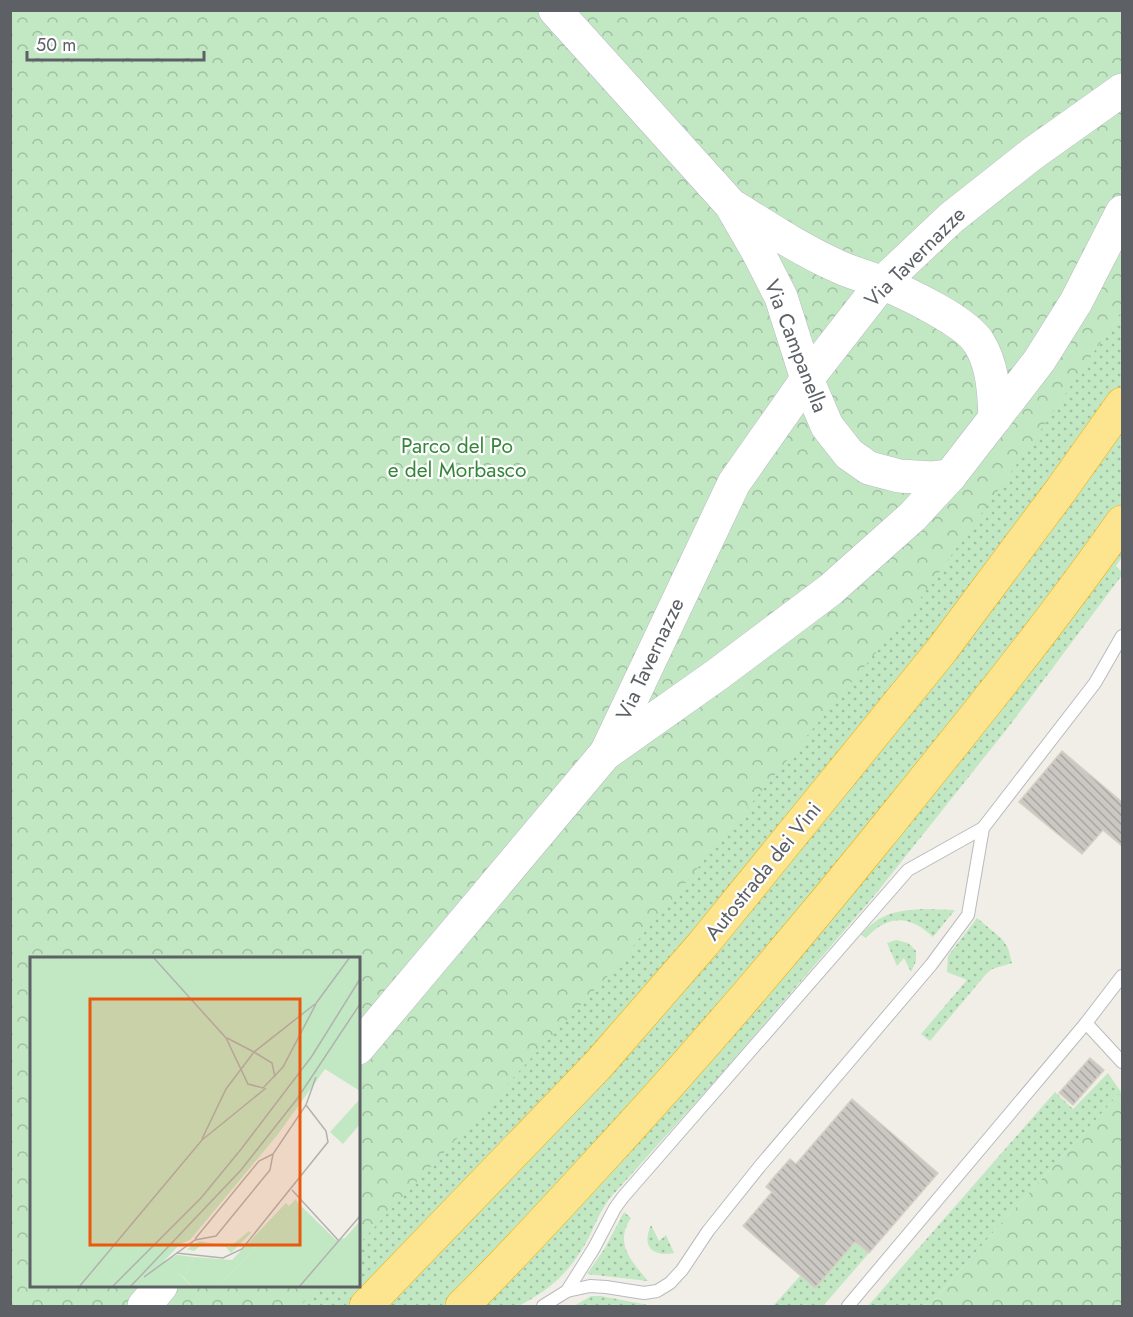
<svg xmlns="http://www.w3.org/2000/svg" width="1133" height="1317" font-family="Jost,sans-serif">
<defs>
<pattern id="grass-dots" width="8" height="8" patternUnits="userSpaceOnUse" patternTransform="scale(1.5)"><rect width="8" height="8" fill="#c2e7c3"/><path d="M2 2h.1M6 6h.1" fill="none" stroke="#a1bfa2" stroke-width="1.8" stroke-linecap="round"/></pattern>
<pattern id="park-crowns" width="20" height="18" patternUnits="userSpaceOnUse" patternTransform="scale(1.5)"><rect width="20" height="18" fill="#c2e7c3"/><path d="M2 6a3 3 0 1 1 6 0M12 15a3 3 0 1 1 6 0" fill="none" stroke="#a1bfa2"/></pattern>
<pattern id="building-back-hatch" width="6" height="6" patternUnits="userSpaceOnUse" patternTransform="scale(1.5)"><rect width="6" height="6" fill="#cbc8c3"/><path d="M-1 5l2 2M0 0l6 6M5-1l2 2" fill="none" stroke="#a8a6a2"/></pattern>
</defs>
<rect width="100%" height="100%" fill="#f0eee6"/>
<!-- grass -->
<g fill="url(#grass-dots)">
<path d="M1122,65V557L1116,566L1122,572V575L1010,725L874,896L715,1081L610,1198C600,1211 595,1225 588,1239C569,1273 552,1288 519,1306H85L103,1286H358L359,988Z"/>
<path d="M923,909L955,910L933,937C910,915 888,914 866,938L861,935C880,913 895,911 923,909Z"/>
<path d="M977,918L1002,939L1008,948L1012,963L992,969L986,974L930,1041L921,1034L967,980L947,972L948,956Z"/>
<path d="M896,940L908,943L916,951V961L911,972L904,958L897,966L887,943Z"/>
<path d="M1108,1073L1121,1092L998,1227L929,1306H868L1055,1092L1073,1109Z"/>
<path d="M624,1212L631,1218C614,1244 631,1260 648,1281L587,1274L605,1248Z"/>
<path d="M651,1225L659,1241L666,1235L674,1253C653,1257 641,1247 651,1225Z"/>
<path d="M855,1242L869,1253L823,1306H773L800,1276L815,1288Z"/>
<path d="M591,1296H601L653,1306H574Z"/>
</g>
<!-- park -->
<g fill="url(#park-crowns)">
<path d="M10,11H1122V311L1027,450L917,603L615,968L359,1244L358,958H32V1286H320L300,1306H11Z"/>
<path d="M1121,1092L1122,1093V1306H929L998,1227Z"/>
</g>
<!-- building -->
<g fill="url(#building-back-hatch)" stroke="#d5d0c4" stroke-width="1.5">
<path d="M1062,751L1122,802V846L1103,830L1082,854L1019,802Z"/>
<path d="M1090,1058L1104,1070L1073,1105L1059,1093Z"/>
<path d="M852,1099L938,1173L869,1253L855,1242L815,1288L743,1226L772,1192L766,1187L774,1177L790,1159L796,1164Z"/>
</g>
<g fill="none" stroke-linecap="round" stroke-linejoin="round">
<defs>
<g id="lane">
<path d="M1086,1023L1122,1062"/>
<path d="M567,1291L594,1248L615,1208L623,1197L908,870L983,828"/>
<path d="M543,1306L567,1291L590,1286L606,1287L644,1293L657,1291L670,1283L682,1270L708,1231L760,1166L931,965L968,915L983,828L1095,683L1122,636"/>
<path d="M848,1306L1086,1023L1122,976"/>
</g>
<g id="secondary">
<path d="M555,10L731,205L758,252L781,297L807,379L827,426L849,454L869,468L899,476L932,478L950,476"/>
<path d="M736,208C768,228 800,249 835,265C850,273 867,276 882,283C906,293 966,321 979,343C993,365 994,393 995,418"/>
<path d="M606,753L734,483L807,379L882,283L951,218L1032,154L1122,90"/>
<path d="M358,1048L605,754L718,674L830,590L912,517L950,476L1039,361L1076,302L1122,212"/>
<path d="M144,1306L161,1286"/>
</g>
<g id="highway">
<path d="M366,1306L598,1065L704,943L941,651L1061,490L1122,404"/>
<path d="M462,1306C507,1262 550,1215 593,1168C692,1061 787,950 879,836C962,733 1046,630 1122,522"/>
</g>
</defs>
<!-- lane casing -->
<use href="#lane" stroke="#b8bbbf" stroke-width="14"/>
<!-- secondary casing -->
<use href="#secondary" stroke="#b9bcc1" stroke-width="34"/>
<!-- highway casing -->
<use href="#highway" stroke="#f6ae00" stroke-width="34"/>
<!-- lane -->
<use href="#lane" stroke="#fff" stroke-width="12"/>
<!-- secondary -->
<use href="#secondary" stroke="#fff" stroke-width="33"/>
<!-- highway -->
<use href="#highway" stroke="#fde48f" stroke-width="33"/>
</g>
<g text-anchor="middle" stroke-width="4.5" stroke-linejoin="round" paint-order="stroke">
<!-- street labels -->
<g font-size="21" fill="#5d6166" stroke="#fff">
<text transform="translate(915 257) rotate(-45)" y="7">Via Tavernazze</text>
<text transform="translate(796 346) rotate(69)" y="7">Via Campanella</text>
<text transform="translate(650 659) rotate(-65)" y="7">Via Tavernazze</text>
<text transform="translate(763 871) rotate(-51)" y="7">Autostrada dei Vini</text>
</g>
<!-- park labels -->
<g font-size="21" fill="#35863a" stroke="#fff">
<text x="457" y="453">Parco del Po<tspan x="457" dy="24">e del Morbasco</tspan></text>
</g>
</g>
<!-- overview -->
<g transform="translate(30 957)">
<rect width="330" height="330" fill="#f0eee6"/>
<path d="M330,0V134L295,112L248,177L160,283L150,287L133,305L37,330ZM330,142V167L313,187L300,175ZM266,242L268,246L188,330H163L154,321L164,300L202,303L256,246L259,249ZM219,274L221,276L201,296L196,290L174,286L164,294L157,292L170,284L200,290Z" fill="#c2e7c3"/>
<path d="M147,298L164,300L154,321L133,305Z" fill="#c2e7c3"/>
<path d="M0,0H330L302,51L230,155L115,286L163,330H0ZM268,246L306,283L315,281L330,264V330H188Z" fill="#c2e7c3"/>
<path fill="none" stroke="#b1b2af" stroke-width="1.5" d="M123,0L196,81L218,127L233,131L253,110L287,45L320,0M197,81L224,95L285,47M172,182L196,132L224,95L242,106L245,120M262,233L308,283M165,282L229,204L243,197M146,296L193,301L212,292L298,185L296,174L276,148M114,320L165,283L186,279L240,213L243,197L276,148L286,120M49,330L172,183L236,131M82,330L171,241L212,191L282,99L330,22M100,330L211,213L267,142L330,47M269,330L330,259"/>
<path fill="#e8590c" fill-opacity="0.15" stroke="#e8590c" stroke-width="3" d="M60,42H270V288H60Z"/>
<rect width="330" height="330" fill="none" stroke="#5d6166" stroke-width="3"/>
</g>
<!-- border -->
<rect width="1133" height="1317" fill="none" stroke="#5d6166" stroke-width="24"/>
<!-- scale -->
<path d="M27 51v9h177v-9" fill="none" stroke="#5d6166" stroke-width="3"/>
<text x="36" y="51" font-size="18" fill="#5d6166" stroke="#ffffff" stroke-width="4.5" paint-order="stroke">50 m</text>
</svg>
